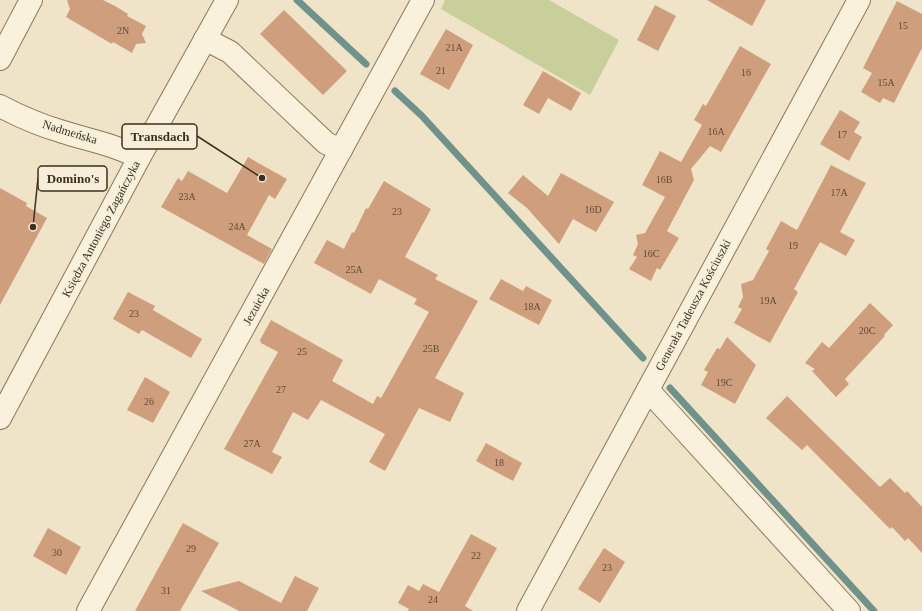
<svg xmlns="http://www.w3.org/2000/svg" width="922" height="611" font-family="Georgia,serif">
<rect width="100%" height="100%" fill="#f0e4c8"/>
<!-- green -->
<path fill="#c9cf9b" d="M445,0H549L619,40L590,95L441,9Z"/>
<g fill="none" stroke-linecap="round" stroke-linejoin="round">
<!-- stream -->
<g stroke="#6f938a" stroke-width="7">
<path d="M297,0L366,64"/>
<path d="M395,91L422,116L643,358"/>
<path d="M670,388L874,611"/>
</g>
</g>
<!-- building -->
<g fill="#cf9f7d">
<path d="M67,0H103L115,6L128,14L127,16L146,26L142,34L146,43L136,44L132,53L113,42L112,44L66,17L70,9Z"/>
<path d="M707,0H766L752,26Z"/>
<path d="M897,1L922,14V48L894,103L883,98L880,103L861,92L872,73L863,68Z"/>
<path d="M655,5L676,16L658,51L637,40Z"/>
<path d="M284,10L347,71L323,95L260,34Z"/>
<path d="M446,29L473,45L449,90L420,74Z"/>
<path d="M740,46L771,64L721,152L710,146L691,169L694,180L667,231L679,238L660,270L657,268L651,281L629,269L637,257L633,255L638,244L636,235L645,233L665,197L642,185L660,151L681,162L702,125L694,120L703,104L706,106Z"/>
<path d="M543,71L581,93L571,111L548,98L539,114L523,105Z"/>
<path d="M840,110L860,122L854,132L862,137L849,161L820,144Z"/>
<path d="M248,157L287,179L275,199L269,195L247,235L272,249L264,264L161,207L178,178L182,181L188,171L227,193Z"/>
<path d="M831,165L866,183L840,232L855,240L846,256L820,242L794,289L798,292L770,343L734,323L742,309L738,307L743,297L741,284L753,280L769,251L766,249L781,221L797,230Z"/>
<path d="M561,173L614,202L596,232L573,219L559,244L527,208L508,193L523,175L548,196Z"/>
<path d="M384,181L431,209L405,257L438,275L435,279L478,301L435,378L464,393L450,422L419,408L385,471L369,462L385,434L321,400L308,420L293,412L272,452L282,457L272,474L224,449L278,352L261,343L260,340L271,320L343,360L332,381L373,404L377,396L381,398L429,312L414,304L417,299L379,279L371,294L314,263L327,240L344,249L352,232L354,233L366,208L368,209Z"/>
<path d="M0,188L27,203L26,206L47,218L0,305Z"/>
<path d="M501,279L523,291L526,286L552,300L539,325L489,299Z"/>
<path d="M128,292L155,306L153,310L202,339L191,358L142,330L139,334L113,319Z"/>
<path d="M870,303L893,325L884,335L885,336L845,379L849,384L836,397L812,371L815,369L805,363L822,342L829,348Z"/>
<path d="M727,337L756,365L735,404L701,385L708,372L704,370L717,348L720,349Z"/>
<path d="M145,377L170,392L153,423L127,410Z"/>
<path d="M787,396L880,487L890,478L905,493L907,491L922,507V553L908,538L905,541L892,527L890,529L807,445L802,450L766,418Z"/>
<path d="M486,443L522,463L513,481L476,461Z"/>
<path d="M183,523L219,543L180,611H135Z"/>
<path d="M48,528L81,547L66,575L33,556Z"/>
<path d="M471,534L497,548L465,606L473,611H408L409,609L398,603L408,585L419,591L423,584L439,592Z"/>
<path d="M604,548L625,562L600,603L578,589Z"/>
<path d="M295,576L319,588L307,611H239L201,591L239,581L281,603Z"/>
</g>
<g fill="none" stroke-linecap="round" stroke-linejoin="round">
<defs>
<g id="minor">
<path d="M205,39L230,52L326,143L341,150"/>
<path d="M0,59L31,0"/>
<path d="M0,106C19,116 40,125 60,131C87,140 114,144 139,158"/>
<path d="M648,390L849,611"/>
<path d="M0,418L139,158L227,0"/>
<path d="M88,611L423,0"/>
<path d="M528,611L859,0"/>
</g>
</defs>
<!-- minor casing -->
<use href="#minor" stroke="#8d765c" stroke-width="24"/>
<!-- minor -->
<use href="#minor" stroke="#faf1dc" stroke-width="22"/>
</g>
<g text-anchor="middle" stroke-width="3" stroke-linejoin="round" paint-order="stroke">
<!-- number labels -->
<g font-size="10" fill="#624a37">
<text x="903" y="29">15</text>
<text x="123" y="34">2N</text>
<text x="454" y="51">21A</text>
<text x="441" y="74">21</text>
<text x="746" y="76">16</text>
<text x="886" y="86">15A</text>
<text x="716" y="135">16A</text>
<text x="842" y="138">17</text>
<text x="664" y="183">16B</text>
<text x="839" y="196">17A</text>
<text x="187" y="200">23A</text>
<text x="593" y="213">16D</text>
<text x="397" y="215">23</text>
<text x="237" y="230">24A</text>
<text x="793" y="249">19</text>
<text x="651" y="257">16C</text>
<text x="354" y="273">25A</text>
<text x="768" y="304">19A</text>
<text x="532" y="310">18A</text>
<text x="134" y="317">23</text>
<text x="867" y="334">20C</text>
<text x="431" y="352">25B</text>
<text x="302" y="355">25</text>
<text x="724" y="386">19C</text>
<text x="281" y="393">27</text>
<text x="149" y="405">26</text>
<text x="252" y="447">27A</text>
<text x="499" y="466">18</text>
<text x="191" y="552">29</text>
<text x="57" y="556">30</text>
<text x="476" y="559">22</text>
<text x="607" y="571">23</text>
<text x="166" y="594">31</text>
<text x="433" y="603">24</text>
</g>
<!-- street labels -->
<g font-size="12" fill="#3d2e20" stroke="#f7eed8">
<text transform="translate(70 132) rotate(17)" y="4">Nadmeńska</text>
<text transform="translate(101 229) rotate(-62)" y="4">Księdza Antoniego Zagańczyka</text>
<text transform="translate(693 305) rotate(-62)" y="4">Generała Tadeusza Kościuszki</text>
<text transform="translate(256 306) rotate(-61)" y="4">Jezuicka</text>
</g>
</g>
<!-- callouts -->
<path fill="none" stroke="#3d2e20" stroke-width="1.5" d="M262 178L197 136M33 227L38 178"/>
<g fill="#3d2e20" stroke="#f7eed8" stroke-width="1.5">
<circle cx="262" cy="178" r="4"/>
<circle cx="33" cy="227" r="4"/>
</g>
<g fill="#f7eed8" stroke="#3d2e20" stroke-width="1.5">
<rect x="122" y="124" width="75" height="25" rx="4"/>
<rect x="38" y="166" width="69" height="25" rx="4"/>
</g>
<g font-size="13" text-anchor="middle" font-weight="bold" fill="#3d2e20">
<text x="160" y="141">Transdach</text>
<text x="73" y="183">Domino's</text>
</g>
</svg>
